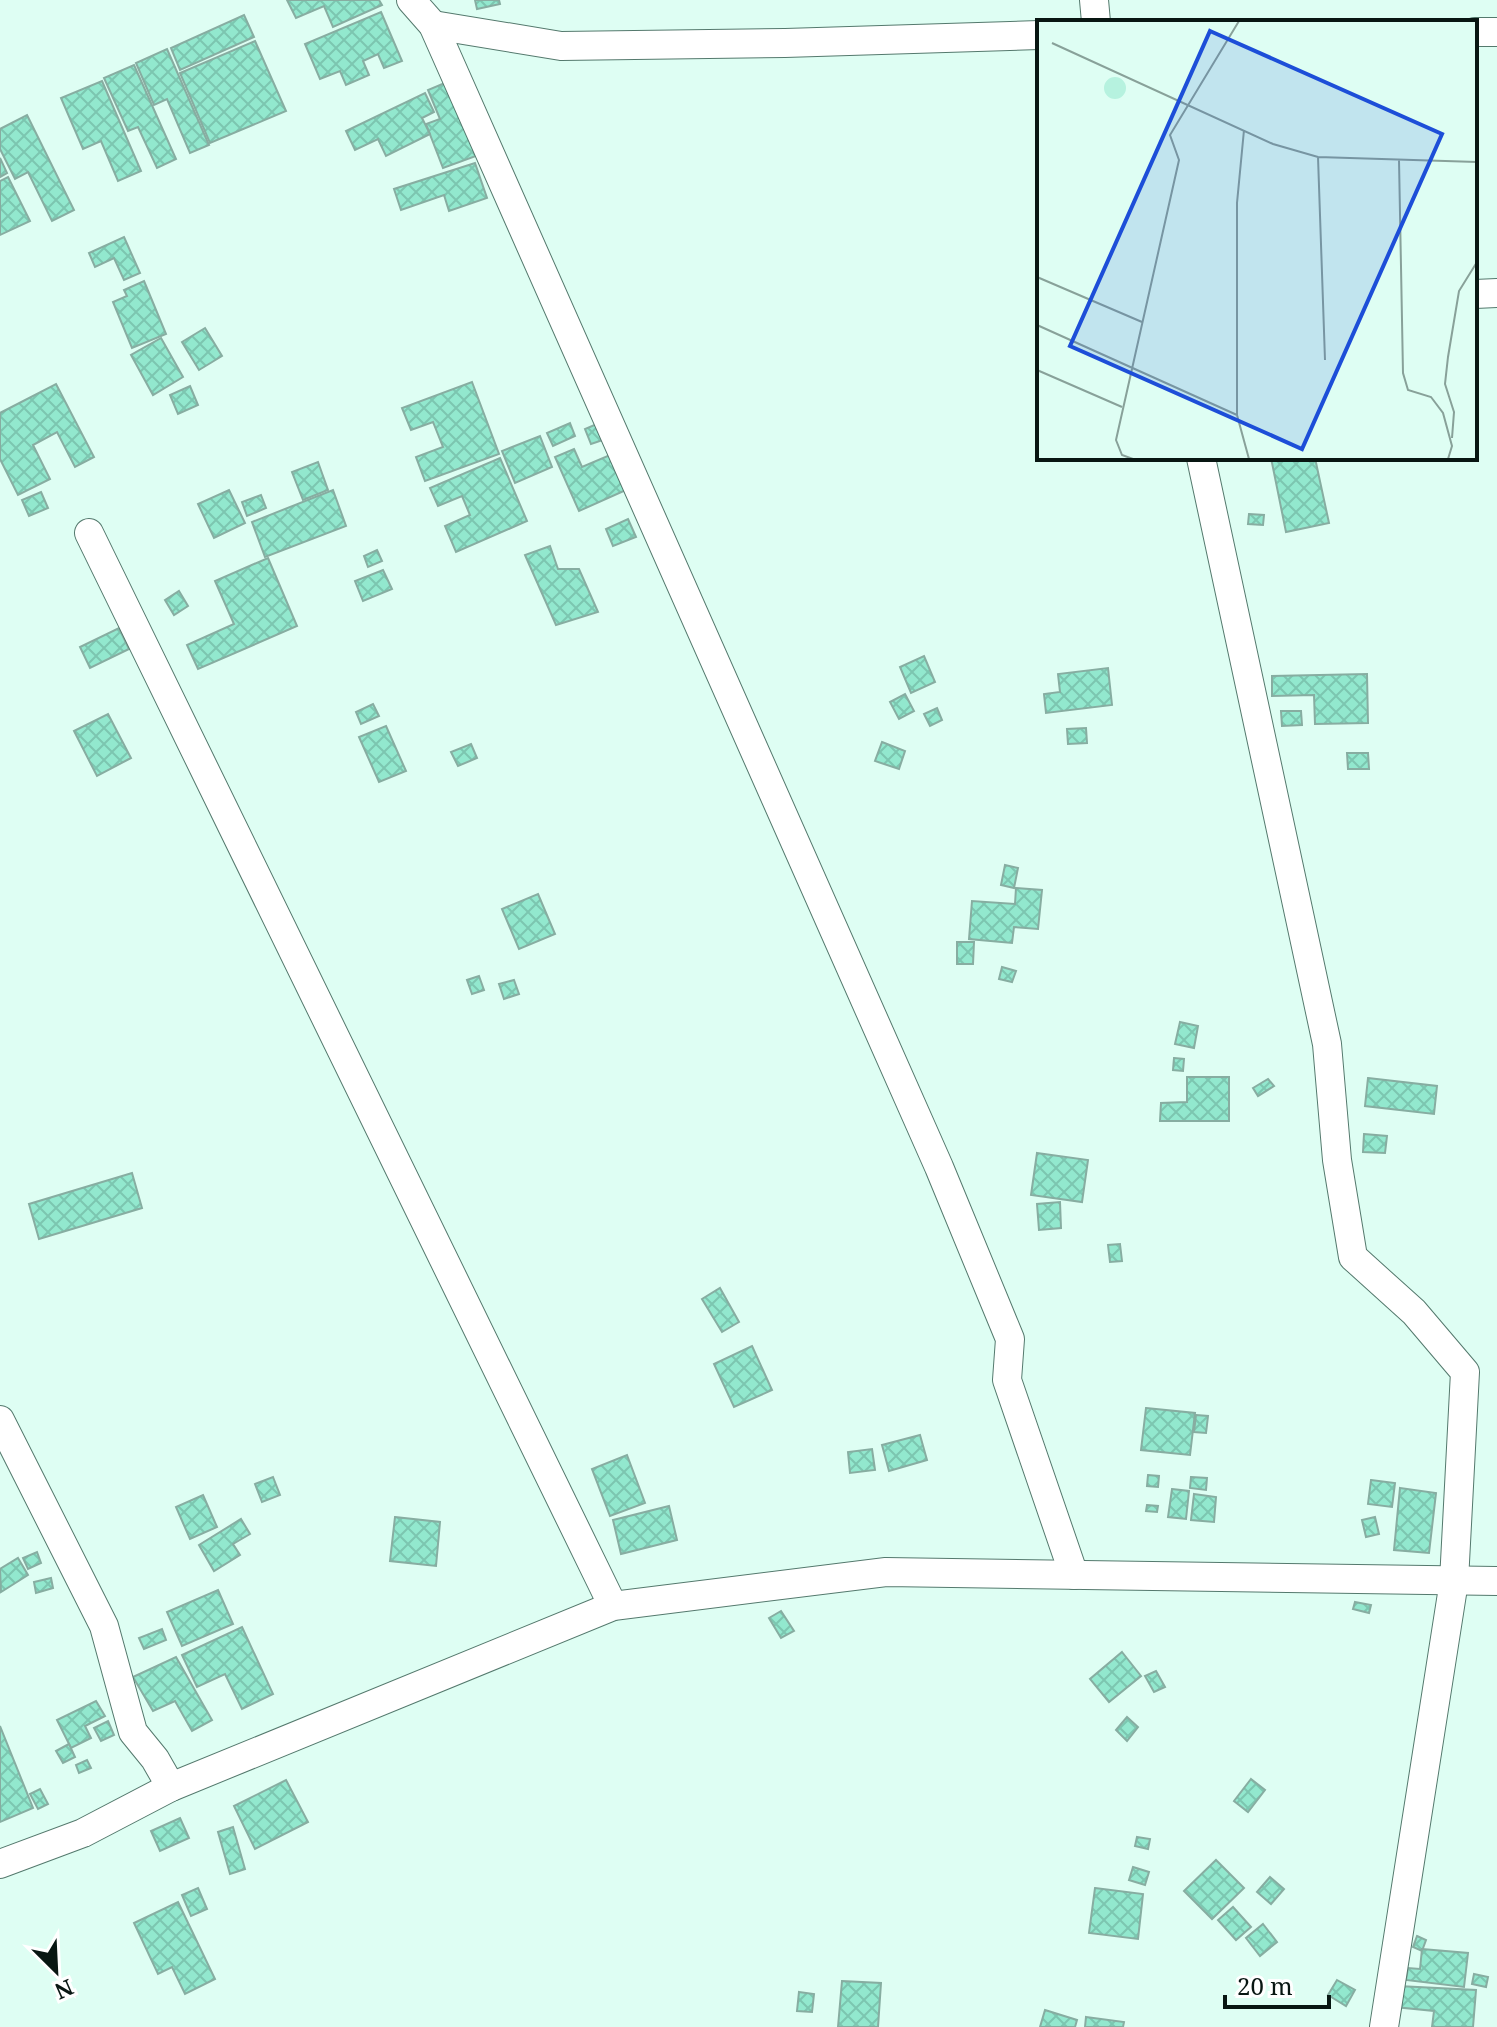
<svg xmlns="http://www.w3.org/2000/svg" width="1497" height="2027" font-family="'Noto Serif',serif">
<defs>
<pattern id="building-cross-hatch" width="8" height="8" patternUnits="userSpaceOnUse" patternTransform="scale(2)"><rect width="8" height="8" fill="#92e8ce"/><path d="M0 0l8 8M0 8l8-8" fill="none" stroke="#7cc6b0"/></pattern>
</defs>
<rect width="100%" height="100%" fill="#defef3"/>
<!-- building -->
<g fill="url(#building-cross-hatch)" stroke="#87ada1" stroke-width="2">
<path d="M287,0H379L382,5L333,27L324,6L296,18Z"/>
<path d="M475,0H499L500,4L477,9Z"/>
<path d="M381,12L402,61L384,68L378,54L363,61L369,75L346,85L340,71L320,79L305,44Z"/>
<path d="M244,15L254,37L180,70L171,48Z"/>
<path d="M255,41L286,111L210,143L180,73Z"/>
<path d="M167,49L209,145L190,153L167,99L154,105L136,63Z"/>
<path d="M134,65L176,159L157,168L138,127L128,131L104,78Z"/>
<path d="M102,81L141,171L118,181L101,141L83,149L61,98Z"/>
<path d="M447,82L476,156L443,168L426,124L440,119L428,90Z"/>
<path d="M425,93L434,112L422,118L430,134L386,156L378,139L355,150L346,131Z"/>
<path d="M27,115L74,210L52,221L28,172L15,179L0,149V129Z"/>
<path d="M0,158L7,173L0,177Z"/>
<path d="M475,163L487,198L449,211L444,195L401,210L394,189Z"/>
<path d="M8,177L30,221L0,235V181Z"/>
<path d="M124,237L140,273L124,280L114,258L95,267L89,253Z"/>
<path d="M144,281L166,334L132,348L113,302L127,296L124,290Z"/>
<path d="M205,328L222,356L199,370L182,342Z"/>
<path d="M161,338L183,377L153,395L131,355Z"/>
<path d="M472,382L499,454L425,481L416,457L443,447L433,422L411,430L402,408Z"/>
<path d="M56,384L94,457L75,467L57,432L33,445L50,479L18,495L0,459V413Z"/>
<path d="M190,386L198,405L178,414L170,395Z"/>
<path d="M570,423L575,436L553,446L547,433Z"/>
<path d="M599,423L606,439L591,444L585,429Z"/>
<path d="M540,436L552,467L515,483L502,451Z"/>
<path d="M574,449L582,467L610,455L626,490L579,511L555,457Z"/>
<path d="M500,458L527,521L456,552L445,526L470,515L462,496L438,506L430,488Z"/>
<path d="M1271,458H1315L1329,523L1286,532Z"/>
<path d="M318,462L328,490L303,500L292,472Z"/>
<path d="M229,490L245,523L214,538L198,504Z"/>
<path d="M333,490L346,526L265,557L252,522Z"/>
<path d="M41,492L48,508L29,516L22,500Z"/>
<path d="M261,495L266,508L247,516L242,502Z"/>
<path d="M1249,514L1264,515L1263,525L1248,524Z"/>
<path d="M628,519L636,537L613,546L606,529Z"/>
<path d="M550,546L558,569H579L598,612L556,625L525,555Z"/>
<path d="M377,550L382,561L368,567L364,556Z"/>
<path d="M268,558L297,626L198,669L187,645L234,624L215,581Z"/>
<path d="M383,570L392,589L363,601L355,581Z"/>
<path d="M179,591L188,606L174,615L165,600Z"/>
<path d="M119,628L129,649L90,668L80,647Z"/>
<path d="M924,656L935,682L911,693L900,667Z"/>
<path d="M1108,668L1112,705L1046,713L1044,694L1060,692L1058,674Z"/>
<path d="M1367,674L1368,723L1315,724L1314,695L1272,696V676Z"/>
<path d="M905,694L914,711L899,719L890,702Z"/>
<path d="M373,704L379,716L361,724L356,712Z"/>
<path d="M937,708L942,720L930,726L924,714Z"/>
<path d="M1281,711H1301L1302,725L1282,726Z"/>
<path d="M108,714L131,758L97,776L74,731Z"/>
<path d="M386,726L406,771L379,782L359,737Z"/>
<path d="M1086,728L1087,743L1068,744L1067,729Z"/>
<path d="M882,742L905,751L899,769L875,761Z"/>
<path d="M471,744L477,758L458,766L451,752Z"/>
<path d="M1347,753H1368L1369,769H1348Z"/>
<path d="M1005,865L1018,868L1014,888L1001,885Z"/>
<path d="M1016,888L1042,890L1038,929L1014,927L1012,943L969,939L972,901L1015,904Z"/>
<path d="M538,894L555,934L519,949L502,909Z"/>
<path d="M957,942H974L973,964H957Z"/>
<path d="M1002,967L1016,971L1012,982L999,979Z"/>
<path d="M479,976L484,990L472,994L467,980Z"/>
<path d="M514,980L519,994L504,999L499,984Z"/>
<path d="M1180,1022L1198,1026L1194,1048L1175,1044Z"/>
<path d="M1174,1058L1184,1059L1183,1071L1173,1070Z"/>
<path d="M1187,1077H1229V1121H1160L1161,1103L1187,1102Z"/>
<path d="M1368,1078L1437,1086L1434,1114L1365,1106Z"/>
<path d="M1268,1079L1274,1086L1258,1096L1253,1088Z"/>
<path d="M1364,1134L1387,1136L1385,1153L1363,1152Z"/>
<path d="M1037,1153L1088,1160L1082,1202L1031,1195Z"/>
<path d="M132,1173L142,1208L39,1239L29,1204Z"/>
<path d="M1060,1202L1061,1228L1039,1230L1037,1204Z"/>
<path d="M1120,1244L1122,1261L1110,1262L1108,1245Z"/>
<path d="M720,1288L739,1322L722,1332L702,1299Z"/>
<path d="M752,1346L772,1390L734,1407L714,1364Z"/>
<path d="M1146,1408L1195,1413L1190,1455L1141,1450Z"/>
<path d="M1196,1415L1208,1416L1206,1433L1194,1432Z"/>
<path d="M920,1435L927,1460L889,1471L882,1445Z"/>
<path d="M872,1449L875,1470L850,1473L848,1452Z"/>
<path d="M627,1455L645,1503L610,1516L592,1469Z"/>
<path d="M1148,1475L1159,1476L1158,1487L1147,1486Z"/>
<path d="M273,1477L280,1495L262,1502L255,1484Z"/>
<path d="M1191,1477L1207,1478L1206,1490L1190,1488Z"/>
<path d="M1371,1480L1395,1483L1392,1507L1368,1504Z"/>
<path d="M1400,1488L1436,1493L1429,1553L1394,1550Z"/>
<path d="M1172,1489L1189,1491L1186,1519L1168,1517Z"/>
<path d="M1194,1494L1216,1497L1214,1522L1191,1520Z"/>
<path d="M203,1495L217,1527L190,1539L176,1507Z"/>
<path d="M1147,1505L1158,1506L1157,1512L1146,1511Z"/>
<path d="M669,1506L677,1540L621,1554L613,1520Z"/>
<path d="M395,1517L440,1522L436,1566L390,1561Z"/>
<path d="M1375,1517L1379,1534L1366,1537L1362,1520Z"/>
<path d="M241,1519L250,1534L233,1544L240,1555L214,1571L199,1545Z"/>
<path d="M37,1552L41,1563L28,1569L23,1558Z"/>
<path d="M18,1558L28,1575L1,1592L0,1569Z"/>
<path d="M51,1578L53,1588L36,1593L34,1582Z"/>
<path d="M218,1590L233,1624L182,1646L167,1612Z"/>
<path d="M1355,1602L1371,1605L1369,1613L1353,1609Z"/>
<path d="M781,1611L794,1631L781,1638L769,1618Z"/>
<path d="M242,1627L273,1694L242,1709L225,1674L197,1687L182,1655Z"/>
<path d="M162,1629L166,1640L144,1649L139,1638Z"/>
<path d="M1122,1652L1141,1676L1109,1702L1090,1679Z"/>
<path d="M176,1657L212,1720L192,1731L175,1701L153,1711L133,1677Z"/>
<path d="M1156,1671L1165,1687L1154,1692L1145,1676Z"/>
<path d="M96,1701L105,1716L85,1726L91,1738L71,1748L57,1720Z"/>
<path d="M1127,1717L1138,1727L1127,1741L1116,1730Z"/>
<path d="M108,1721L114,1735L101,1741L94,1728Z"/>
<path d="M0,1726L33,1808L0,1822Z"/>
<path d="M69,1744L75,1757L63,1763L56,1751Z"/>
<path d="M87,1760L91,1768L79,1773L76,1765Z"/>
<path d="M1251,1779L1265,1790L1248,1812L1234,1801Z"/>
<path d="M286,1780L308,1822L255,1849L234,1806Z"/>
<path d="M40,1789L48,1804L38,1809L30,1794Z"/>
<path d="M180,1818L189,1838L160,1851L151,1831Z"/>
<path d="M233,1827L245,1869L230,1874L218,1832Z"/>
<path d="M1137,1837L1150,1839L1148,1849L1135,1846Z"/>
<path d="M1216,1860L1244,1888L1212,1919L1184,1891Z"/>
<path d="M1133,1867L1149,1872L1145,1885L1129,1880Z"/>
<path d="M1270,1877L1284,1889L1271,1904L1257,1892Z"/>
<path d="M198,1888L207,1909L191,1916L182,1895Z"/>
<path d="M1095,1888L1143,1894L1138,1939L1089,1933Z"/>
<path d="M178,1902L215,1979L185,1994L172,1967L158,1974L134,1923Z"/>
<path d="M1233,1907L1251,1927L1236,1940L1218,1920Z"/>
<path d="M1263,1924L1277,1942L1260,1956L1246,1938Z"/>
<path d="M1417,1936L1426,1940L1422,1951L1413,1947Z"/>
<path d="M1422,1949L1468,1953L1464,1987L1406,1980L1408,1968L1420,1969Z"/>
<path d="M1474,1974L1488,1977L1486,1987L1472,1984Z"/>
<path d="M1337,1980L1355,1990L1346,2006L1328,1995Z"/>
<path d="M842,1981L881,1983L878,2027H838Z"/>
<path d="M1398,1986L1476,1990L1473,2027H1432L1434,2011L1395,2007Z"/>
<path d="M799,1992L814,1994L812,2012L797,2011Z"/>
<path d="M1045,2010L1077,2020L1075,2027H1040Z"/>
<path d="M1086,2017L1124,2022L1123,2027H1085Z"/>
</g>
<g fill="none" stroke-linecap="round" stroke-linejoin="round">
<defs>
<g id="minor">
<path d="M411,0L433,25L939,1167L1010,1339L1007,1380L1074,1575"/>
<path d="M1094,0L1096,22"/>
<path d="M433,25L561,46L785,43L1039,35"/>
<path d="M1475,32H1497"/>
<path d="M1475,294L1497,293"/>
<path d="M1201,458L1327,1044L1337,1160L1353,1257L1414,1312L1465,1372L1454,1581L1384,2027"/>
<path d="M89,533L613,1606"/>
<path d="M0,1420L104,1626L133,1732L155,1759L171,1787"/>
<path d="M0,1864L83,1833L171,1787L613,1606L886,1572L1497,1581"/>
</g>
</defs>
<!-- minor casing -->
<use href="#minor" stroke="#54796d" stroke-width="30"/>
<!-- minor -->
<use href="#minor" stroke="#fff" stroke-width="28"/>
</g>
<!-- overview -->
<g transform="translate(1037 20)">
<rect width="440" height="440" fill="#defef3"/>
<path d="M67 68a11 11 0 1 1 22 0a11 11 0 1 1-22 0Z" fill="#b6f2df"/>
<path fill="none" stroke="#88a199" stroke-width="2" d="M15,23L236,124L281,137L440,142M207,110L200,183V395L212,439M281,137L288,340M362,140L366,353L371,370L394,377L406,393L415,426L411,439M0,257L105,302M0,305L200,395M0,350L85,387M415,418L417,392L408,364L411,337L422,271L440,242M96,439L85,435L79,420L142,140L133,115L202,1"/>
<path fill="#1d4ed8" fill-opacity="0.15" stroke="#1d4ed8" stroke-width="4" d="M173,11L405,114L265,429L33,326Z"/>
<rect width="440" height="440" fill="none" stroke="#081612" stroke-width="4"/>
</g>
<!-- north arrow -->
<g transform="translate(56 1971) rotate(156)" stroke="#ffffff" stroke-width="6" paint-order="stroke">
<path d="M0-6L14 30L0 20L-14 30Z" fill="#081612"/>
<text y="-12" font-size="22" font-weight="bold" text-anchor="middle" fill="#081612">N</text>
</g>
<!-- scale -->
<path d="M1225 1995v12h104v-12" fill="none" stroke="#081612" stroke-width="4"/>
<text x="1237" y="1995" font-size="24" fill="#081612" stroke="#ffffff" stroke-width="6" paint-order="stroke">20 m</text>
</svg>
